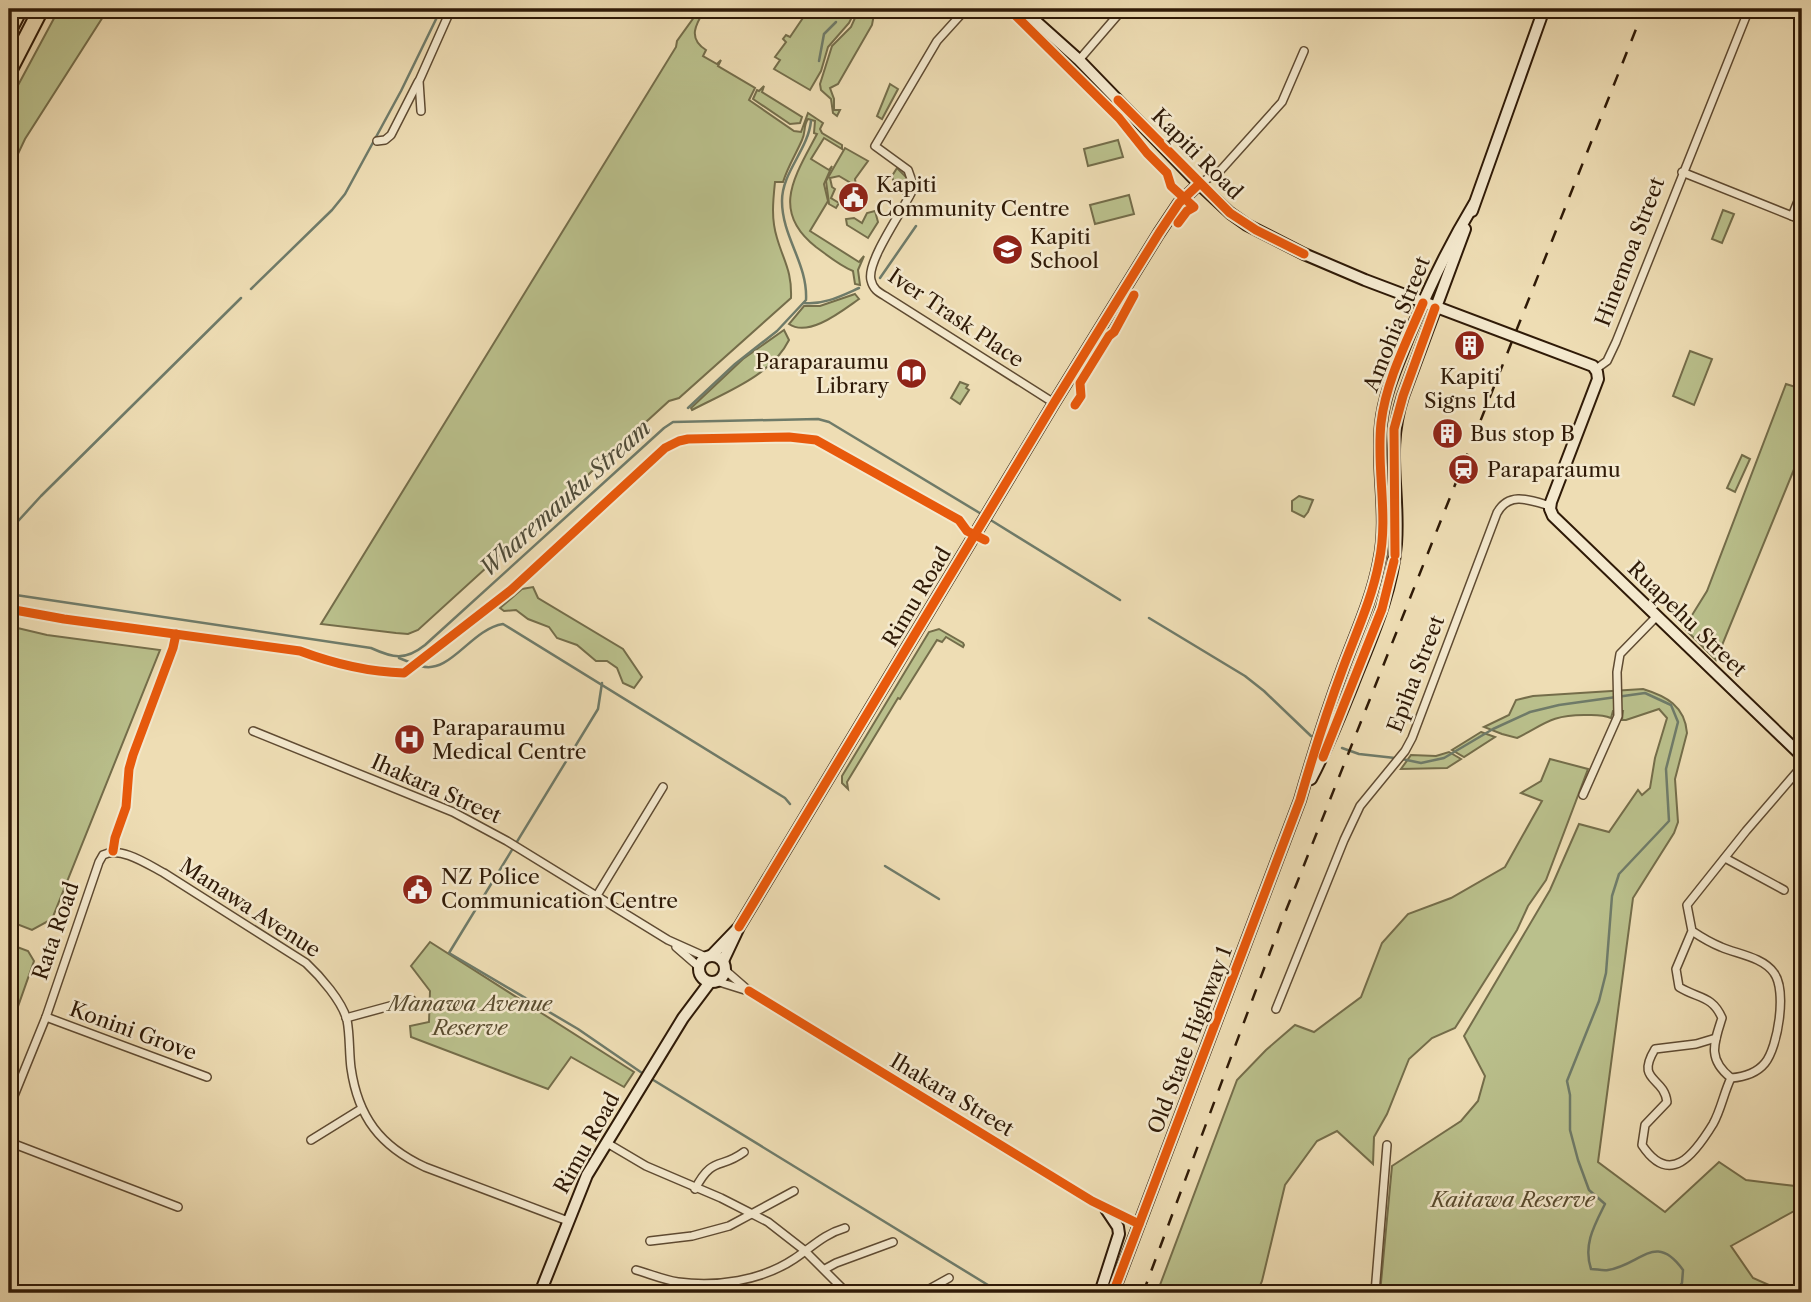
<svg xmlns="http://www.w3.org/2000/svg" width="1811" height="1302" font-family="'Libre Caslon Text',serif">
<rect width="100%" height="100%" fill="#eeddb4"/>
<filter id="stains"><feTurbulence type="fractalNoise" baseFrequency=".00286" numOctaves="4"/><feColorMatrix values="0 0 0 0 .2 0 0 0 0 .09 0 0 0 0 .02 0 0 0 .5 -.17"/></filter>
<radialGradient id="worn" r=".72"><stop offset=".6" stop-color="#630" stop-opacity="0"/><stop offset="1" stop-color="#630" stop-opacity=".3"/></radialGradient>
<!-- green -->
<g fill="#bac08c" stroke="#746d4a" stroke-width="2">
<path d="M59,9H108L25,139L16,158L9,188V102Z"/>
<path d="M700,9H705C696,24 687,38 706,50L703,56L717,64L721,60L718,66L755,88L749,100L794,131L801,132L808,113L823,123L820,129L822,133L842,145V149L824,138L811,159L829,170L832,166L824,184L828,201L810,231L859,262L864,256L858,270L860,285L855,284L853,271C840,266 827,255 816,247C770,211 795,176 817,134L814,133L815,121L808,119C803,126 806,132 802,140C796,154 788,166 783,182H775C773,201 771,219 777,238C784,262 792,271 791,298L679,398L669,401L418,630L408,634L396,633L321,624L676,47L677,41Z"/>
<path d="M809,9H856L849,23L828,47L821,71L810,90L774,69L780,60L775,57L786,42L783,39L786,35L790,37Z"/>
<path d="M859,9H875L872,25L838,84L830,88L834,99V110H840L837,116L833,113L831,99L821,90L820,84L832,46L851,27Z"/>
<path d="M890,84L898,89L882,119L877,116Z"/>
<path d="M764,86L762,92L802,117L800,123L790,124L753,99L757,90L759,91Z"/>
<path d="M1118,140L1123,157L1088,166L1084,149Z"/>
<path d="M845,148L868,161L855,179L856,186L839,176L830,178L832,187L835,189L831,198L839,203L836,208L829,204L826,181Z"/>
<path d="M897,168L908,179L906,195L896,190L892,176Z"/>
<path d="M1129,195L1134,214L1095,224L1090,205Z"/>
<path d="M1723,210L1734,214L1722,243L1712,239Z"/>
<path d="M875,211L878,222L868,238L847,225L846,219L854,218L862,223L867,213Z"/>
<path d="M855,294L859,299C843,310 809,338 789,324L804,306H820Z"/>
<path d="M784,330L789,340C771,376 726,392 692,410L691,408L743,359Z"/>
<path d="M1690,351L1712,359L1694,405L1673,396Z"/>
<path d="M960,382L968,385L966,388L969,390L960,404L951,398Z"/>
<path d="M1786,384L1802,389V463L1797,462L1716,660L1684,628L1707,591Z"/>
<path d="M1742,455L1750,459L1735,492L1727,488Z"/>
<path d="M1299,496L1313,500L1308,512L1304,517L1292,511V501Z"/>
<path d="M533,587L538,598L623,649L642,677L634,688L623,683L617,668L607,661H596L577,645L557,638L549,627L528,619L516,610L504,611L500,608L522,589Z"/>
<path d="M9,626L47,635L160,650L52,919L32,930L9,921Z"/>
<path d="M939,629L963,643L964,645L963,647L946,637L942,642L937,640L900,699L898,698L847,782L848,789L842,783V776L929,632Z"/>
<path d="M1643,689C1666,696 1685,706 1687,733L1675,779L1678,822L1674,833L1633,898L1598,1162L1665,1212L1719,1162L1746,1180L1795,1186L1796,1210L1731,1246L1753,1278L1787,1293H1380L1392,1166L1461,1121L1478,1101L1485,1076L1464,1036L1550,890L1579,824L1609,832L1638,790L1642,795L1650,788L1655,758L1667,718L1659,709L1626,720H1622L1623,711H1613L1611,718C1602,714 1594,715 1584,715C1551,715 1545,724 1517,738L1502,734L1484,727L1509,715L1516,700L1533,696Z"/>
<path d="M1481,732L1495,737L1464,757L1452,750Z"/>
<path d="M1449,752L1461,759L1447,768L1401,769L1411,755L1436,756Z"/>
<path d="M1550,759L1588,769L1546,880L1528,906L1517,930L1455,1028L1432,1038L1409,1059L1387,1114L1374,1137L1373,1164L1337,1131L1317,1141L1285,1185L1262,1281L1257,1293H1157L1237,1080L1266,1050L1295,1025L1314,1032L1361,997L1382,943L1408,914L1451,898L1505,867L1542,801L1521,793L1541,781Z"/>
<path d="M430,942L634,1072L624,1087L571,1057L548,1089L411,1037L410,1026L429,1022L430,991L411,966Z"/>
<path d="M9,944L28,951L34,961L9,1032Z"/>
</g>
<g fill="none" stroke-linecap="round" stroke-linejoin="round">
<!-- stream -->
<g stroke="#6f7b69" stroke-width="2.5">
<path d="M819,61L824,34L836,22"/>
<path d="M880,278L916,226"/>
<path d="M251,289L332,210L345,194L401,91L441,9"/>
<path d="M804,303C824,305 841,296 859,288"/>
<path d="M688,408L735,364L777,331L806,300C808,264 782,237 782,201C782,172 808,150 811,121"/>
<path d="M989,519L1120,600"/>
<path d="M9,531L41,496L241,298"/>
<path d="M9,594L371,648C393,658 405,661 425,645L664,428L673,422L818,419L829,422L983,515"/>
<path d="M1149,618L1245,676L1264,691L1311,736"/>
<path d="M399,658L409,662"/>
<path d="M421,666C450,675 471,629 503,624L785,798L790,804"/>
<path d="M602,683L598,709L449,953L578,1029L645,1075"/>
<path d="M1342,748L1359,754L1395,758"/>
<path d="M1402,759L1421,763L1444,758L1493,729L1530,712L1559,705L1645,693L1671,705L1678,722L1666,769L1669,821L1619,874L1612,896L1606,973L1599,1001L1567,1081L1570,1095V1130L1578,1160L1589,1190L1605,1204C1594,1226 1583,1245 1591,1269C1596,1269 1603,1271 1608,1270C1641,1265 1655,1231 1683,1270L1682,1283L1674,1293"/>
<path d="M885,866L939,899"/>
<path d="M650,1078L1001,1293"/>
</g>
<defs>
<g id="street">
<path d="M966,9L937,41L875,146L908,170L914,187C905,208 866,261 871,280C873,289 878,292 885,296L1054,403"/>
<path d="M1079,60L1123,9"/>
<path d="M421,111L419,81L451,9"/>
<path d="M377,141L385,140L391,135L418,82"/>
<path d="M1682,172L1802,220"/>
<path d="M1199,184L1220,171L1282,102L1304,51"/>
<path d="M1792,216L1802,191"/>
<path d="M1596,369L1607,361L1616,342L1749,9"/>
<path d="M253,731L453,812L507,841L668,940L706,957"/>
<path d="M1583,795L1618,716L1617,672L1620,654L1656,617"/>
<path d="M1725,858L1784,890"/>
<path d="M596,897L663,787"/>
<path d="M1692,931C1701,937 1711,943 1721,947C1737,954 1763,957 1774,973C1787,991 1778,1047 1765,1063C1756,1074 1744,1077 1731,1078C1707,1059 1714,1043 1722,1018C1712,995 1698,999 1679,987L1676,969L1692,931L1687,905L1746,831L1802,766"/>
<path d="M676,947L699,967"/>
<path d="M725,970L749,991L1092,1201L1139,1224"/>
<path d="M716,981L748,991"/>
<path d="M1276,1009L1344,840L1360,806L1405,751L1412,738L1497,513C1509,491 1530,500 1550,506"/>
<path d="M46,1017L207,1077"/>
<path d="M346,1018L412,1000"/>
<path d="M1716,1038L1696,1044L1655,1049C1635,1082 1664,1076 1667,1102L1645,1125L1642,1145C1670,1187 1694,1155 1713,1124C1721,1110 1724,1092 1731,1078"/>
<path d="M9,1108L46,1017L99,862L103,855C121,846 147,864 164,873L306,963C320,976 342,1001 347,1020C350,1035 349,1053 351,1068C358,1117 380,1146 425,1167L568,1221"/>
<path d="M311,1140L361,1109"/>
<path d="M9,1142L178,1207"/>
<path d="M607,1143L646,1166L721,1198L768,1222L804,1250L847,1293"/>
<path d="M1802,1188V1201"/>
<path d="M695,1189C713,1155 720,1170 744,1152"/>
<path d="M650,1241L692,1236L729,1226L794,1191"/>
<path d="M825,1269L836,1263L893,1242"/>
<path d="M636,1270C650,1274 664,1280 678,1282C717,1287 761,1281 794,1259C812,1247 824,1234 845,1228"/>
<path d="M922,1293L949,1278"/>
<path d="M1375,1293L1387,1145"/>
</g>
<g id="secondary">
<path d="M1022,9L1079,60L1199,184L1230,213L1247,225L1304,254L1365,280L1593,366L1597,372L1598,379L1551,502L1550,509L1553,516L1802,756"/>
<path d="M1472,211L1544,9"/>
<path d="M1311,779C1327,749 1339,718 1352,686C1370,640 1392,594 1396,544C1400,489 1385,452 1403,396L1465,229"/>
<path d="M712,955L737,929"/>
<circle cx="712" cy="969" r="13"/>
<path d="M723,961L739,927L1054,403L1159,233L1179,203L1199,184"/>
<path d="M540,1293L587,1175L683,1018L710,982"/>
<path d="M1100,1293L1119,1234L1118,1227L1106,1209"/>
<path d="M1113,1293L1300,800C1313,755 1327,711 1343,668C1356,633 1372,599 1379,562C1389,516 1376,471 1381,424C1384,394 1397,366 1408,338C1427,291 1448,247 1474,204"/>
</g>
<g id="highway">
<path d="M9,30L20,9"/>
<path d="M9,71L41,9"/>
</g>
</defs>
<!-- street casing -->
<use href="#street" stroke="#5f4b32" stroke-width="10"/>
<!-- secondary casing -->
<use href="#secondary" stroke="#2f1a07" stroke-width="14"/>
<!-- highway casing -->
<use href="#highway" stroke="#2f1a07" stroke-width="18"/>
<!-- street -->
<use href="#street" stroke="#f4e9ce" stroke-width="7"/>
<!-- secondary -->
<use href="#secondary" stroke="#f4e9ce" stroke-width="10"/>
<!-- highway -->
<use href="#highway" stroke="#eeddb4" stroke-width="14"/>
<!-- rail -->
<path stroke="#2f1a07" stroke-width="2.5" stroke-dasharray="12 12" stroke-linecap="butt" d="M1143,1293L1281,923L1644,9"/>
<defs>
<g id="cycleway">
<path d="M1009,9L1119,118L1147,153L1167,173L1171,186L1194,207L1187,211L1178,223"/>
<path d="M1118,100L1230,213L1256,230L1304,254"/>
<path d="M1075,405L1081,396L1080,383L1109,336L1114,332L1134,295"/>
<path d="M1395,555L1394,429L1403,396L1435,308"/>
<path d="M9,609L64,619L300,651C332,663 370,672 404,673L511,590L665,448L679,441L688,439L789,437L816,440L959,520L967,531L985,540"/>
<path d="M1323,757L1382,609L1394,561"/>
<path d="M113,851L115,838L126,807L129,769L133,755L173,648L176,634"/>
<path d="M739,927L1054,403L1159,233L1179,203L1199,184"/>
<path d="M749,991L1092,1201L1139,1224"/>
<path d="M1113,1293L1300,800C1313,755 1327,711 1343,668C1356,633 1372,599 1379,562C1389,515 1376,470 1381,423C1386,381 1407,341 1423,303"/>
</g>
</defs>
<!-- cycleway casing -->
<use href="#cycleway" stroke="#f4e9ce" stroke-width="13"/>
<!-- cycleway -->
<use href="#cycleway" stroke="#e8590c" stroke-width="9"/>
</g>
<!-- icons -->
<defs>
<symbol id="civic-disc" viewBox="-11 -11 22 22"><circle r="9.5" fill="#8f2418" stroke="#f4e9ce"/><path d="M-.6-6.5H3V-4.5H.6V-3L4-1V1h2V6H-6V1h2V-1L-.6-3ZM-1.2 2.5V6h2.4V2.5Z" fill="#fff"/></symbol>
<symbol id="school-disc" viewBox="-11 -11 22 22"><circle r="9.5" fill="#8f2418" stroke="#f4e9ce"/><path d="M0-5L7-2L0 1L-7-2ZM-4 1L0 2.5L4 1V4Q0 6-4 4Z" fill="#fff"/></symbol>
<symbol id="building-disc" viewBox="-11 -11 22 22"><circle r="9.5" fill="#8f2418" stroke="#f4e9ce"/><path d="M-4-6H4V6H1V3H-1V6H-4ZM-2.5-4.3h1.7v1.8h-1.7ZM.8-4.3h1.7v1.8H.8ZM-2.5-1h1.7V.8h-1.7ZM.8-1h1.7V.8H.8Z" fill="#fff"/></symbol>
<symbol id="library-disc" viewBox="-11 -11 22 22"><circle r="9.5" fill="#8f2418" stroke="#f4e9ce"/><path d="M-6-4Q-3-5.5-.7-3.5V5Q-3 3-6 4ZM6-4Q3-5.5 .7-3.5V5Q3 3 6 4Z" fill="#fff"/></symbol>
<symbol id="station-disc" viewBox="-11 -11 22 22"><circle r="9.5" fill="#8f2418" stroke="#f4e9ce"/><path d="M-3-6H3Q5-6 5-4V2Q5 4 3 4L4.5 6H3L1.5 4h-3L-3 6H-4.5L-3 4Q-5 4-5 2V-4Q-5-6-3-6ZM-3.5-4v3h7v-3ZM-3.5 1v1.5H-2V1ZM2 1v1.5H3.5V1Z" fill="#fff"/></symbol>
<symbol id="hospital-disc" viewBox="-11 -11 22 22"><circle r="9.5" fill="#8f2418" stroke="#f4e9ce"/><path d="M-5-5h3v3.5h4V-5h3V5h-3V1.5h-4V5h-3Z" fill="#fff"/></symbol>
</defs>
<g fill-rule="evenodd">
<use href="#civic-disc" x="836" y="180" width="35" height="35"/>
<use href="#school-disc" x="990" y="232" width="35" height="35"/>
<use href="#building-disc" x="1452" y="328" width="35" height="35"/>
<use href="#library-disc" x="894" y="356" width="35" height="35"/>
<use href="#building-disc" x="1430" y="416" width="35" height="35"/>
<use href="#station-disc" x="1446" y="452" width="35" height="35"/>
<use href="#hospital-disc" x="392" y="722" width="35" height="35"/>
<use href="#civic-disc" x="400" y="872" width="35" height="35"/>
</g>
<g text-anchor="middle" stroke-width="5" stroke-linejoin="round" paint-order="stroke">
<!-- street labels -->
<g font-size="21" fill="#2f1a07" stroke="#f4e9ce">
<text transform="translate(1197 154) rotate(45)" y="7">Kapiti Road</text>
<text transform="translate(1630 252) rotate(-69)" y="7">Hinemoa Street</text>
<text transform="translate(956 318) rotate(34)" y="7">Iver Trask Place</text>
<text transform="translate(1397 324) rotate(-68)" y="7">Amohia Street</text>
<text transform="translate(917 597) rotate(-59)" y="7">Rimu Road</text>
<text transform="translate(1687 619) rotate(44)" y="7">Ruapehu Street</text>
<text transform="translate(1416 674) rotate(-69)" y="7">Epiha Street</text>
<text transform="translate(436 789) rotate(24)" y="7">Ihakara Street</text>
<text transform="translate(250 908) rotate(33)" y="7">Manawa Avenue</text>
<text transform="translate(56 931) rotate(-71)" y="7">Rata Road</text>
<text transform="translate(133 1031) rotate(20)" y="7">Konini Grove</text>
<text transform="translate(1190 1040) rotate(-69)" y="7">Old State Highway 1</text>
<text transform="translate(952 1095) rotate(31)" y="7">Ihakara Street</text>
<text transform="translate(587 1143) rotate(-61)" y="7">Rimu Road</text>
</g>
<!-- poi labels -->
<g font-size="21" fill="#2f1a07" stroke="#f4e9ce" text-anchor="start">
<text x="876" y="192">Kapiti<tspan x="876" dy="24">Community Centre</tspan></text>
<text x="1030" y="244">Kapiti<tspan x="1030" dy="24">School</tspan></text>
<text x="889" y="369" text-anchor="end">Paraparaumu<tspan x="889" dy="24">Library</tspan></text>
<text x="1470" y="384" text-anchor="middle">Kapiti<tspan x="1470" dy="24">Signs Ltd</tspan></text>
<text x="1470" y="441">Bus stop B</text>
<text x="1487" y="477">Paraparaumu</text>
<text x="432" y="735">Paraparaumu<tspan x="432" dy="24">Medical Centre</tspan></text>
<text x="441" y="884">NZ Police<tspan x="441" dy="24">Communication Centre</tspan></text>
</g>
<!-- park labels -->
<g font-size="21" font-style="italic" fill="#594c2f" stroke="#f4e9ce">
<text x="470" y="1011">Manawa Avenue<tspan x="470" dy="24">Reserve</tspan></text>
<text x="1513" y="1207">Kaitawa Reserve</text>
</g>
<!-- water labels -->
<g font-size="23" font-style="italic" fill="#4f4b38" stroke="#f4e9ce">
<text transform="translate(565 498) rotate(-42)" y="8">Wharemauku Stream</text>
</g>
</g>
<!-- margin -->
<rect width="1811" height="1302" fill="none" stroke="#eeddb4" stroke-width="35"/>
<rect x="10" y="10" width="1790" height="1281" fill="none" stroke="#2f1a07" stroke-width="3.5"/>
<rect x="18" y="18" width="1776" height="1267" fill="none" stroke="#2f1a07" stroke-width="2"/>
<rect width="100%" height="100%" filter="url(#stains)"/>
<rect width="100%" height="100%" fill="url(#worn)"/>
</svg>
